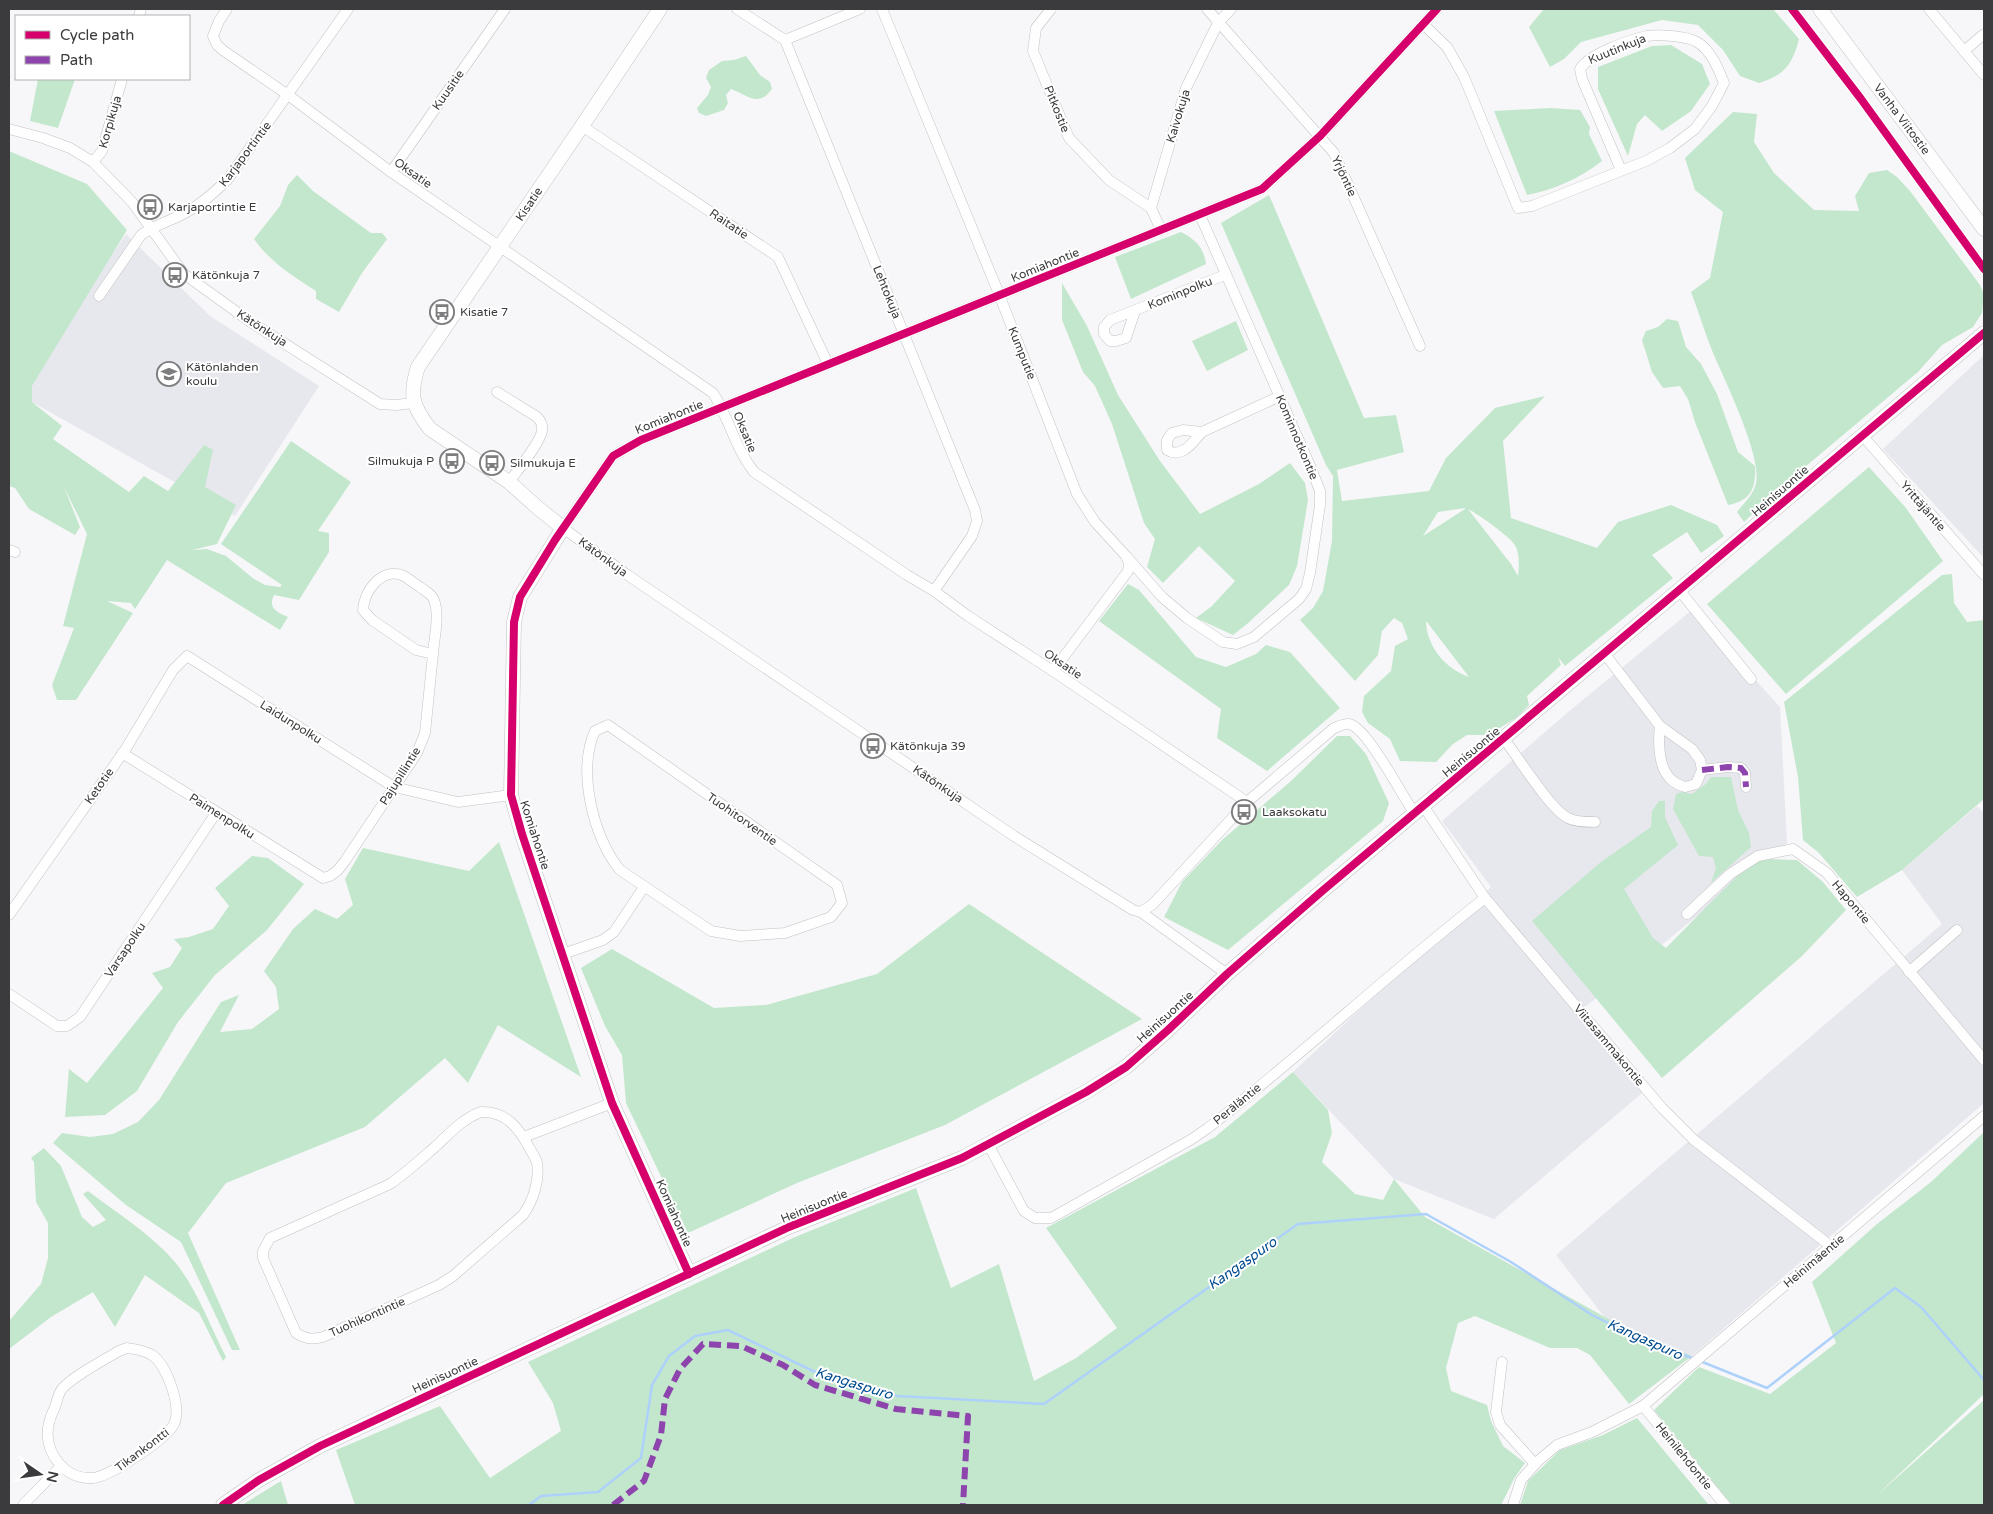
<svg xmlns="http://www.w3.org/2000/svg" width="1993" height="1514" font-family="'Varela Round',sans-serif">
<rect width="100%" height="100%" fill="#f7f7f9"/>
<!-- built -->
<g fill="#e7e7ee">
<path d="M126,234L210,316L319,386L235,516L32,402V386L78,304Z"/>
<path d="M1984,355V558L1883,449Z"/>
<path d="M1692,610L1780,707L1787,843L1584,1008L1649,1087L1494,1219L1394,1179L1293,1072L1491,887L1442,821L1567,713Z"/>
<path d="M1977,806L1984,813V1103L1692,1356L1613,1328L1556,1255L1942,924L1902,870Z"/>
</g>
<!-- green -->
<g fill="#c3e7cc" fill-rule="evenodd">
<path d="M1544,9H1773L1799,39C1792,65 1785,75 1759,83L1740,76L1723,50L1698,25L1662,20L1581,42L1564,59L1550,67L1529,27Z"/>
<path d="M1671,45L1702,64L1710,84L1691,111L1662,131L1645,115L1637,124L1628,156L1598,89V67L1652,46Z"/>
<path d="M746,56L760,75L770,82L772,89C759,108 747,95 731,89L726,95L728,103L724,110L706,116L699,113L697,108L708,95L711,87L706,78L709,70L722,61L734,60Z"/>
<path d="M38,79H75L58,128L30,121Z"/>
<path d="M1550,108L1580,110L1590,127L1589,134L1602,161C1580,178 1554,190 1527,195L1494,111Z"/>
<path d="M1733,112L1757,114L1754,142L1774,173L1814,210L1859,211L1855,196L1869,173L1887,170L1897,177L1910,191L1980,285L1984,294L1982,313L1973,327L1942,345L1918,372L1780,488L1744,522L1737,512C1744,503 1754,494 1756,483C1762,456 1725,381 1713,353C1705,333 1699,313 1691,292L1710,278L1723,212L1695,190L1685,158Z"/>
<path d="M9,151L87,184L127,230L32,386V402L62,426L53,439L129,492L144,476L168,491L204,445L213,450L205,487L236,505L217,544L192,550L207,549L226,556L254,579L265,585L280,587L282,585L221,544L291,441L351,482L318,531L329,533V552L299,600L274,595C268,608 276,612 288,617L280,630L167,560L135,609L131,603L107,601L133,613L76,700H57L52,685L74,628L63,626L87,534L64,487L80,527L75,535L29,509L15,488L9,486Z"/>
<path d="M297,175L313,191L371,233H382L387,239L362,273L339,312L316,299V291C293,276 270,262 254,239L280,206L288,185Z"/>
<path d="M1269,195L1364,418L1396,415L1404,452L1337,470L1342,501L1429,491L1446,458L1495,408L1545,396L1503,441L1511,518L1597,548L1618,522L1671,505L1717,525L1724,536L1701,553L1687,532L1652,555L1673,578L1565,666L1558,657L1561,665L1527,696L1529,705L1517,717L1489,735H1467L1453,744L1436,762L1400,761L1390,739L1368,723L1362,712L1364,696L1391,671L1395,646L1408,639L1402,623L1394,618L1382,631L1378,655L1355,681L1300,620L1313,608L1323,591L1332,541L1333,476L1326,465L1221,223ZM1465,508V509L1423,536L1438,512ZM1468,509C1478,514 1509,536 1515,545C1520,554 1519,567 1518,576L1511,564ZM1426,622H1427L1469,677C1446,669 1427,647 1426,622Z"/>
<path d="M1181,232C1195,239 1204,248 1206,264L1131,299L1115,257Z"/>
<path d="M1062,283L1087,326L1118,395L1160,461L1200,514L1259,484L1290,463L1305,483L1308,500L1297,566L1289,585L1247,624L1233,635L1196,618L1212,606L1235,581L1199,546L1163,583L1147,567L1155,539L1144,523L1112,424L1095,386L1083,372L1062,320Z"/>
<path d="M1667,319L1678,321L1686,347L1701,364L1717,394L1738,452L1755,466C1756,488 1751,501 1728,505L1695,422L1688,399L1680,386L1663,388L1652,372L1642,340L1646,331L1658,327Z"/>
<path d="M1236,321L1248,350L1207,371L1192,341Z"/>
<path d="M1869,467L1906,508L1943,561L1786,694L1707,604Z"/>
<path d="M1952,574L1954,603L1967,622L1984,620V799L1902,870L1857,897L1819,853L1803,840L1798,777L1784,702L1942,575Z"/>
<path d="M1128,584L1139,590L1196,657L1226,667L1256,654L1266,645L1290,652L1340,708L1267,771L1217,738L1221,709L1099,621Z"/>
<path d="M1337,736H1350L1366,754L1389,803L1383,821L1228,950L1164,917L1182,882L1222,840L1291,781Z"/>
<path d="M1711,777H1731L1738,810L1749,833L1751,847L1711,883L1716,868L1713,857L1699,856L1673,809L1676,794L1682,792L1692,794L1706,784Z"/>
<path d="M1659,801H1665V817L1678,845L1624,889L1653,938L1666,948L1723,890L1749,865L1763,859L1797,860L1823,882L1846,910L1802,956L1662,1078L1532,921L1601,862L1651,827L1652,811Z"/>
<path d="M499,842L581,1077L498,1025L468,1083L445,1058L365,1127L226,1183L188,1233L240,1350H232L181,1242L126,1205L53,1143L62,1133L90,1137L113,1134L138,1122L159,1100L221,1002L239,995L220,1032L252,1029L279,1009L276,987L264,971L293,929L315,909L337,919L353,905L345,879L363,848L469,871Z"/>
<path d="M252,856L268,858L304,884L267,930L215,975L178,1022L137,1091L105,1115L65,1117L69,1069L87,1083L163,988L152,973L170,967L182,948L174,939L189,937L213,929L229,906L215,888Z"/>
<path d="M969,904L1142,1019L945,1125L797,1183L688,1233L626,1103L622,1055L605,1026L581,968L612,949L714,1008L766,1005L877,974Z"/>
<path d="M1293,1072L1328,1110L1332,1133L1322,1162L1355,1194L1383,1200L1394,1179L1425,1217L1621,1326L1692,1356L1629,1404L1590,1355L1577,1348H1550L1475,1316L1458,1323L1446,1368L1451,1391L1487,1405L1491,1421L1503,1446L1525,1463L1515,1477L1501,1505H355L336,1450L440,1406L490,1478L561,1431L553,1403L528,1362L795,1237L916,1188L951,1288L999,1264L1034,1381L1076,1358L1117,1328L1046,1228L1215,1137Z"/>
<path d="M1984,1132V1394L1875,1497L1984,1400V1505H1732L1654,1410L1699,1367L1770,1394L1836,1343L1812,1282L1877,1224L1931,1182Z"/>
<path d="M44,1148L61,1166L82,1217L93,1227L106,1220L83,1194L88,1191C117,1213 151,1234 175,1262C197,1289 210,1326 226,1357L223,1361L199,1313L145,1275L115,1327L93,1292L51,1317L9,1349V1321L41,1284L48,1258V1223L36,1202L34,1162L31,1158Z"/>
<path d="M1637,1418L1709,1505H1520L1528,1481L1560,1450L1603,1435Z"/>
<path d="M281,1481L288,1505H242Z"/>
</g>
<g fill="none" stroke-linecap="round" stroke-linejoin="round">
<!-- stream -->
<g stroke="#aed1fb" stroke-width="2.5">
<path d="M1700,1361L1767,1388L1895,1288L1921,1307L1984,1380"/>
<path d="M529,1505L541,1496L598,1492L641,1458L652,1385L669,1356L695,1336L728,1330L813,1371L897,1396L1044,1404L1298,1224L1426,1214L1511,1262L1592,1315L1649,1343L1695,1359"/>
</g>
<defs>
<g id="street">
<path d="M227,9L219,21L213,36L217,45L224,51L288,95L391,172L713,393C729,418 735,448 754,472L907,575L934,591L968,616L1053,671L1247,802"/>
<path d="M737,9L785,40L975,510L977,521L972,536L934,591"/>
<path d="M882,9L997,289L1077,494L1095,522L1126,556L1129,563L1128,571L1053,671"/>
<path d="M1051,9L1036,28L1033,51L1069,138L1109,180L1151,208"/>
<path d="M1207,9L1334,153L1420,346"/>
<path d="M1929,9L1984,75"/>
<path d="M139,16L141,9"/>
<path d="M1423,24L1447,47L1464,77L1518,208L1532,206L1646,161L1670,148L1695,129L1712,106L1724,83C1718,68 1711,50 1697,42C1687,36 1658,34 1647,36C1629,40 1589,54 1580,69L1582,79L1621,170"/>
<path d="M785,40L860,9"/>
<path d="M1964,51L1984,34"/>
<path d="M582,126L778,257L828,364"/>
<path d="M9,129L43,138L70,148L93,162L132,202L184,274L252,323L380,404L396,405L413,403"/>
<path d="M93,162L102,151L122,79"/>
<path d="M391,172L505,9"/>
<path d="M1161,230L1151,208L1186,88L1218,23L1231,9"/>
<path d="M99,296L141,235C152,227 164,223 177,217C197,208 212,195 228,179L348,9"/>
<path d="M1135,311L1126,338L1116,341H1110L1104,334V327L1110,320L1225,275"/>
<path d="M497,392L537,417C541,421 543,425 542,431C540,443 517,471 509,482"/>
<path d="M1202,432C1192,443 1182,459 1167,450V440L1172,433L1183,430L1202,432L1280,396"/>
<path d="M1862,435L1984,575"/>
<path d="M9,550L15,552"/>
<path d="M1127,557L1162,597L1187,618L1223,642L1237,644L1254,637L1299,599L1306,589L1310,573L1320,505V491L1311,468L1200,215"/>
<path d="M1680,591L1751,679"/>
<path d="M1604,653L1660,726L1692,749L1700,760L1702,770L1696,784L1685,787C1681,786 1677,784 1674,782C1658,771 1658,743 1660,726"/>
<path d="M608,725L837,885L842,903L831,917L785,933L740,936L711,931L620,870C593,838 577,770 595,731Z"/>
<path d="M1504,739C1518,757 1550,809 1568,818C1575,822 1586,822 1595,822"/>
<path d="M122,753L323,878L330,876L338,870L345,861L417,753L425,733L433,654L416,650L372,620L363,610C364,590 383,566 404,576C409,579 415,584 420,587C425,591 432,594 434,600C440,615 434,638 433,654"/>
<path d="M1702,770L1728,767L1741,768L1745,773L1746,787"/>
<path d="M1424,807L1485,898L1662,1108L1694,1140L1832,1247"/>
<path d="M1141,912L1153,904L1247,802L1334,728C1338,727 1344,723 1349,724C1367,727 1402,796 1415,814"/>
<path d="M1687,914L1730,874L1758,856L1793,849L1827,873L1984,1060"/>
<path d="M9,915L125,750L173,670L187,656L394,787L458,802L511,795"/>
<path d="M563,954L603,940L614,932L644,887"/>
<path d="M1909,972L1957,930"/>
<path d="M1227,974L1141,912L1133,910L1014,836L832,713L626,574L563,528L613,456L641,440L1262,189L1320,136L1437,9"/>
<path d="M9,994L57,1026H67L80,1017L216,813"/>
<path d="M481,1112C506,1111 519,1128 530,1149C532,1153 536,1158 537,1163C540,1180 533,1201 523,1215L453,1276L439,1285L323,1337C312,1340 306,1339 296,1333L263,1258V1251L270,1238L390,1184C406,1173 420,1160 435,1147C449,1134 462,1119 481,1112Z"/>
<path d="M524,1137L612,1103"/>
<path d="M988,1144L1024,1211L1035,1218H1051L1192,1139L1208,1128C1303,1054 1390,972 1485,898"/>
<path d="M127,1348C135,1349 144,1350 152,1355C167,1365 182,1407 174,1424C167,1439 109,1477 93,1478C66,1480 45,1454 48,1428C49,1421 52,1413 55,1407C57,1401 58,1394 62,1389C73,1376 104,1360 119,1351Z"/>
<path d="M1502,1362L1496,1412L1500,1425L1535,1464"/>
<path d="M1643,1406L1725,1505"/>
<path d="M23,1505L61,1466"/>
<path d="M1513,1505L1521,1480L1538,1461L1557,1445L1592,1432L1643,1406L1984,1116"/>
</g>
<g id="secondary">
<path d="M660,9L582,126L418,367C409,395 412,406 430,429L509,482L538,508L563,528L520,597L514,622L511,795L522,834L612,1103L689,1274"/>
<path d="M1820,9L1984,229"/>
<path d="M223,1505L259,1480L320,1446L789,1227L962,1158L1086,1092L1126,1067L1168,1030L1227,974L1321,892L1984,333"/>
</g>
</defs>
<!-- street casing -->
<use href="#street" stroke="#c2c2c4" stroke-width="11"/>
<!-- secondary casing -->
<use href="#secondary" stroke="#c2c2c4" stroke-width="15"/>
<!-- street -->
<use href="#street" stroke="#fefefe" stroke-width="10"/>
<!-- secondary -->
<use href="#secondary" stroke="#fefefe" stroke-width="14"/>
<!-- quiet -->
<g stroke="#8e44ad" stroke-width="6" stroke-dasharray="12 6" stroke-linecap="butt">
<path d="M1702,770L1728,767L1741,768L1745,773L1746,787"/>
<path d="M613,1505L644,1481L661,1435L665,1399L680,1369L703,1344L741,1346L783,1365L815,1385L896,1409L968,1416L963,1505"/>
</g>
<defs>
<g id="cycleway">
<path d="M1792,9L1861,99L1984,269"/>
<path d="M689,1274L612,1103L522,834L511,795L514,622L520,597L555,540L613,456L641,440L1262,189L1320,136L1437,9"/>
<path d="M223,1505L259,1480L320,1446L789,1227L962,1158L1086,1092L1126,1067L1168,1030L1227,974L1321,892L1984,333"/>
</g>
</defs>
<!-- cycleway casing -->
<use href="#cycleway" stroke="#fff" stroke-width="11"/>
<!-- cycleway -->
<use href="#cycleway" stroke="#d6006c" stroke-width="8"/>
</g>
<!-- icons -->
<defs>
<symbol id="bus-ring" viewBox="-11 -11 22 22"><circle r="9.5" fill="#fff" stroke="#7d7d7f" stroke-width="1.5"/><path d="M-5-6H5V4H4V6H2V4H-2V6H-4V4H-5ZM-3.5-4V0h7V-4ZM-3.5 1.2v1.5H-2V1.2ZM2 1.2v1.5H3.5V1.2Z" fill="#7d7d7f"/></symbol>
<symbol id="school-ring" viewBox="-11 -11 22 22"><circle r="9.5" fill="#fff" stroke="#7d7d7f" stroke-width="1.5"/><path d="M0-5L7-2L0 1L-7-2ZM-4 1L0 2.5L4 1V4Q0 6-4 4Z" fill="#7d7d7f"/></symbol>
</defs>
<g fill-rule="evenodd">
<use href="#bus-ring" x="136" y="193" width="28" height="28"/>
<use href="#bus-ring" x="161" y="261" width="28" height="28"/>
<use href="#bus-ring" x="428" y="298" width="28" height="28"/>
<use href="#school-ring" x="155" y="360" width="28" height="28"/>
<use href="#bus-ring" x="438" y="447" width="28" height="28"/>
<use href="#bus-ring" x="478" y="449" width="28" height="28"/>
<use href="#bus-ring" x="859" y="732" width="28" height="28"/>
<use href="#bus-ring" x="1230" y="798" width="28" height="28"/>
</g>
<g text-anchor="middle" stroke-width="4" stroke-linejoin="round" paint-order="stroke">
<!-- street labels -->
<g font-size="12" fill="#3b3b3d" stroke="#fff">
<text transform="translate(1617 49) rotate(-22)" y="4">Kuutinkuja</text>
<text transform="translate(448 90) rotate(-55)" y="4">Kuusitie</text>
<text transform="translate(1057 109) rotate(68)" y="4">Pitkostie</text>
<text transform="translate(1178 116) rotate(-73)" y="4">Kaivokuja</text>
<text transform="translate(1902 119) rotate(53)" y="4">Vanha Viitostie</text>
<text transform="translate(110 122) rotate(-74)" y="4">Korpikuja</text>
<text transform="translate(245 154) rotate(-53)" y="4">Karjaportintie</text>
<text transform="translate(413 173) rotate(35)" y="4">Oksatie</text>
<text transform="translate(1344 176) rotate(65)" y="4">Yrjöntie</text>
<text transform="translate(529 204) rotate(-56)" y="4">Kisatie</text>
<text transform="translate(729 224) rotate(34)" y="4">Raitatie</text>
<text transform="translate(1045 265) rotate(-22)" y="4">Komiahontie</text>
<text transform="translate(887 292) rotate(68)" y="4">Lehtokuja</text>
<text transform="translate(1180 293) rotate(-22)" y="4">Kominpolku</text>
<text transform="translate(262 328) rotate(33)" y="4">Kätönkuja</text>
<text transform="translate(1022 353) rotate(68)" y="4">Kumputie</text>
<text transform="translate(669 417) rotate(-22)" y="4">Komiahontie</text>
<text transform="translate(745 432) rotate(67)" y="4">Oksatie</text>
<text transform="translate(1297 437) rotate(67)" y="4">Kominnotkontie</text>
<text transform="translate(1780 491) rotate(-41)" y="4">Heinisuontie</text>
<text transform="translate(1923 506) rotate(49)" y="4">Yrittäjäntie</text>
<text transform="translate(603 557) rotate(36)" y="4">Kätönkuja</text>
<text transform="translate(1063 664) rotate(34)" y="4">Oksatie</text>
<text transform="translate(291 722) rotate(32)" y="4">Laidunpolku</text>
<text transform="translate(1471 752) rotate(-40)" y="4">Heinisuontie</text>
<text transform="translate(400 776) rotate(-58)" y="4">Pajupillintie</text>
<text transform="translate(938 784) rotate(34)" y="4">Kätönkuja</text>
<text transform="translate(99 786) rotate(-55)" y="4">Ketotie</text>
<text transform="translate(222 816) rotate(32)" y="4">Paimenpolku</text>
<text transform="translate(742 819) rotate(35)" y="4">Tuohitorventie</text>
<text transform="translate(535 835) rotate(72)" y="4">Komiahontie</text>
<text transform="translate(1851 902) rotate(50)" y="4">Hapontie</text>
<text transform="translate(125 950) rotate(-56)" y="4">Varsapolku</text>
<text transform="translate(1165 1017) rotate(-42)" y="4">Heinisuontie</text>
<text transform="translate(1609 1045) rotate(50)" y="4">Viitasammakontie</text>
<text transform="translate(1237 1104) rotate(-39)" y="4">Peräläntie</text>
<text transform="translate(814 1206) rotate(-22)" y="4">Heinisuontie</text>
<text transform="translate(674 1213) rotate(66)" y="4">Komiahontie</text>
<text transform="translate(1814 1261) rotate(-40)" y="4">Heinimäentie</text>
<text transform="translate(367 1317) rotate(-24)" y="4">Tuohikontintie</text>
<text transform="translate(445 1375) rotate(-25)" y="4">Heinisuontie</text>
<text transform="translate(142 1450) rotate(-37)" y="4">Tikankontti</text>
<text transform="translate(1684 1456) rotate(51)" y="4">Heinilehdontie</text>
</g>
<!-- poi labels -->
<g font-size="12" fill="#3b3b3d" stroke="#fff" text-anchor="start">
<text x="168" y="211">Karjaportintie E</text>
<text x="192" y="279">Kätönkuja 7</text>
<text x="460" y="316">Kisatie 7</text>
<text x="186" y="371">Kätönlahden<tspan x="186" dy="14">koulu</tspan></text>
<text x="434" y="465" text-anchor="end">Silmukuja P</text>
<text x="510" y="467">Silmukuja E</text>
<text x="890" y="750">Kätönkuja 39</text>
<text x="1262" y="816">Laaksokatu</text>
</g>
<!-- water labels -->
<g font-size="14" font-style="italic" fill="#004c90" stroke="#fff">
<text transform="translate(1242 1263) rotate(-35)" y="5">Kangaspuro</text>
<text transform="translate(1645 1339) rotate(24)" y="5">Kangaspuro</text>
<text transform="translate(854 1383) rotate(17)" y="5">Kangaspuro</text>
</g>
</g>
<!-- border -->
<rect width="1993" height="1514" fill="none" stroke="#3b3b3d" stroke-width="20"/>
<!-- legend -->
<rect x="15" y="15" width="175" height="65" fill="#ffffff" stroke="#b1b1b1"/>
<rect x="25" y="31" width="25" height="8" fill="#d6006c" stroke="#b1b1b1"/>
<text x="60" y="40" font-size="15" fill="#3b3b3d">Cycle path</text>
<rect x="25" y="56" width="25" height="8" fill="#8e44ad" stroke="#b1b1b1"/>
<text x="60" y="65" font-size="15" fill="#3b3b3d">Path</text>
<!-- north arrow -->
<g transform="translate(40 1474) rotate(103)" stroke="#ffffff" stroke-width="4" paint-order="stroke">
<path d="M0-4L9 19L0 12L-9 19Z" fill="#3b3b3d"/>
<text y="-8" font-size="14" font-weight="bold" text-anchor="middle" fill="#3b3b3d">N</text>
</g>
</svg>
